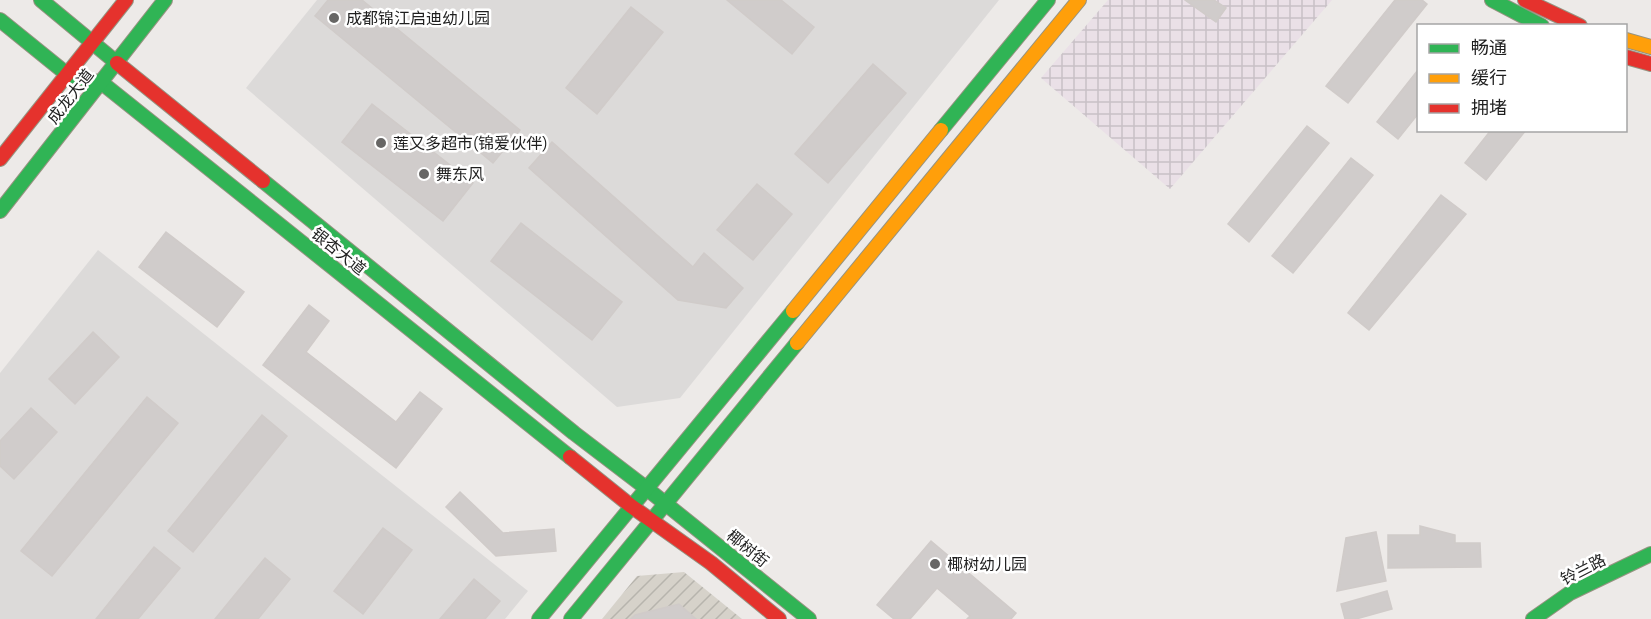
<svg xmlns="http://www.w3.org/2000/svg" width="1651" height="619" font-family="'IBM Plex Sans','Noto Sans SC',sans-serif">
<defs>
<pattern id="industrial-grid" width="8" height="8" patternUnits="userSpaceOnUse" patternTransform="scale(1.5)"><rect width="8" height="8" fill="#eae0e7"/><path d="M0 4h8M4 0v8" fill="none" stroke="#c8c0c6"/></pattern>
<pattern id="construction-furrows" width="10" height="10" patternUnits="userSpaceOnUse" patternTransform="scale(1.5)"><rect width="10" height="10" fill="#d6d2ca"/><path d="M-1 1l2-2M0 10L10 0M9 11l2-2" fill="none" stroke="#b7b4ad"/></pattern>
</defs>
<rect width="100%" height="100%" fill="#edeae8"/>
<!-- residential -->
<g fill="#dcdad9">
<path d="M317,0H999L680,398L617,407L246,88Z"/>
<path d="M98,250L528,591L505,619H0V373Z"/>
</g>
<!-- industrial -->
<path fill="url(#industrial-grid)" d="M1108,0H1332L1170,189L1041,78Z"/>
<!-- construction -->
<path fill="url(#construction-furrows)" d="M684,572L742,619H602L637,576Z"/>
<!-- building -->
<g fill="#d0cccb" stroke="#d0cbc9" stroke-width="1.5">
<path d="M328,0H362L520,130L493,163L315,16Z"/>
<path d="M727,0H781L814,27L792,54Z"/>
<path d="M1185,0H1214L1226,8L1216,22Z"/>
<path d="M1395,0H1422L1427,4L1348,103L1326,86Z"/>
<path d="M631,7L663,32L597,114L566,88Z"/>
<path d="M873,64L906,93L828,183L795,154Z"/>
<path d="M1418,70V114L1398,139L1377,122Z"/>
<path d="M372,104L473,183L443,221L342,142Z"/>
<path d="M1307,126L1329,143L1249,242L1228,224Z"/>
<path d="M1491,130H1526L1486,180L1465,163Z"/>
<path d="M552,142L693,267L704,253L743,288L726,308L678,300L529,168Z"/>
<path d="M1351,158L1373,175L1293,273L1272,256Z"/>
<path d="M757,184L792,214L753,260L717,230Z"/>
<path d="M1441,195L1466,214L1369,330L1348,313Z"/>
<path d="M521,223L622,302L592,340L491,261Z"/>
<path d="M166,232L244,292L217,327L139,267Z"/>
<path d="M309,305L329,321L306,352L396,422L420,392L442,409L396,468L263,365Z"/>
<path d="M93,332L119,357L75,404L49,379Z"/>
<path d="M147,397L178,423L52,576L21,551Z"/>
<path d="M31,408L57,432L14,479L0,466V441Z"/>
<path d="M262,415L287,436L193,552L168,531Z"/>
<path d="M460,492L503,533L554,529L556,551L496,556L446,507Z"/>
<path d="M1420,526L1455,535V543H1480L1481,567L1388,568V535H1420Z"/>
<path d="M383,528L412,550L363,614L334,591Z"/>
<path d="M1376,532L1386,581L1337,591L1346,538Z"/>
<path d="M931,541L1016,613L1011,619H967L970,616L937,588L910,619H894L877,605Z"/>
<path d="M154,547L180,568L138,619H96Z"/>
<path d="M265,558L290,579L258,619H215Z"/>
<path d="M474,579L500,601L485,619H440Z"/>
<path d="M1387,591L1392,609L1356,619H1345L1341,604Z"/>
<path d="M679,604L696,619H631L635,615Z"/>
</g>
<g fill="none" stroke-linecap="round" stroke-linejoin="round">
<defs>
<g id="fast">
<path d="M41,0L117,63"/>
<path d="M1492,0L1542,26"/>
<path d="M0,20L68,75L102,83"/>
<path d="M102,83L570,457"/>
<path d="M941,130L1048,0"/>
<path d="M263,181L574,433L646,488L809,619"/>
<path d="M0,211L165,0"/>
<path d="M539,619L793,311"/>
<path d="M571,619L797,343"/>
<path d="M1533,619L1570,593L1651,554"/>
</g>
<g id="slow">
<path d="M1626,40L1651,47"/>
<path d="M793,311L941,130"/>
<path d="M797,343L1079,0"/>
</g>
<g id="jam">
<path d="M1525,0L1580,26"/>
<path d="M1626,57L1651,64"/>
<path d="M117,63L263,181"/>
<path d="M0,159L126,0"/>
<path d="M570,457L631,506L711,563L779,619"/>
</g>
</defs>
<!-- fast casing -->
<use href="#fast" stroke="#969381" stroke-width="16"/>
<!-- slow casing -->
<use href="#slow" stroke="#969381" stroke-width="16"/>
<!-- jam casing -->
<use href="#jam" stroke="#969381" stroke-width="16"/>
<!-- fast -->
<use href="#fast" stroke="#30b455" stroke-width="14"/>
<!-- slow -->
<use href="#slow" stroke="#ff9f0a" stroke-width="14"/>
<!-- jam -->
<use href="#jam" stroke="#e5322d" stroke-width="14"/>
</g>
<!-- markers -->
<g fill="#676665" stroke="#fff" stroke-width="2">
<circle cx="334" cy="18" r="6"/>
<circle cx="381" cy="143" r="6"/>
<circle cx="424" cy="174" r="6"/>
<circle cx="935" cy="564" r="6"/>
</g>
<g text-anchor="middle" stroke-width="5" stroke-linejoin="round" paint-order="stroke">
<!-- poi labels -->
<g font-size="16" fill="#1f1f1f" stroke="#fff" text-anchor="start">
<text x="346" y="24">成都锦江启迪幼儿园</text>
<text x="393" y="149">莲又多超市(锦爱伙伴)</text>
<text x="436" y="180">舞东风</text>
<text x="947" y="570">椰树幼儿园</text>
</g>
<!-- street labels -->
<g font-size="16" fill="#1f1f1f" stroke="#fff">
<text transform="translate(70 96) rotate(-52)" y="6">成龙大道</text>
<text transform="translate(339 251) rotate(39)" y="6">银杏大道</text>
<text transform="translate(748 548) rotate(39)" y="6">椰树街</text>
<text transform="translate(1583 569) rotate(-27)" y="6">铃兰路</text>
</g>
</g>
<!-- legend -->
<rect x="1417" y="24" width="210" height="108" fill="#ffffff" stroke="#a5a5a5" stroke-width="1.5"/>
<rect x="1429" y="44" width="30" height="9" fill="#30b455" stroke="#a5a5a5" stroke-width="1.5"/>
<text x="1471" y="54" font-size="18" fill="#1f1f1f">畅通</text>
<rect x="1429" y="74" width="30" height="9" fill="#ff9f0a" stroke="#a5a5a5" stroke-width="1.5"/>
<text x="1471" y="84" font-size="18" fill="#1f1f1f">缓行</text>
<rect x="1429" y="104" width="30" height="9" fill="#e5322d" stroke="#a5a5a5" stroke-width="1.5"/>
<text x="1471" y="114" font-size="18" fill="#1f1f1f">拥堵</text>
</svg>
